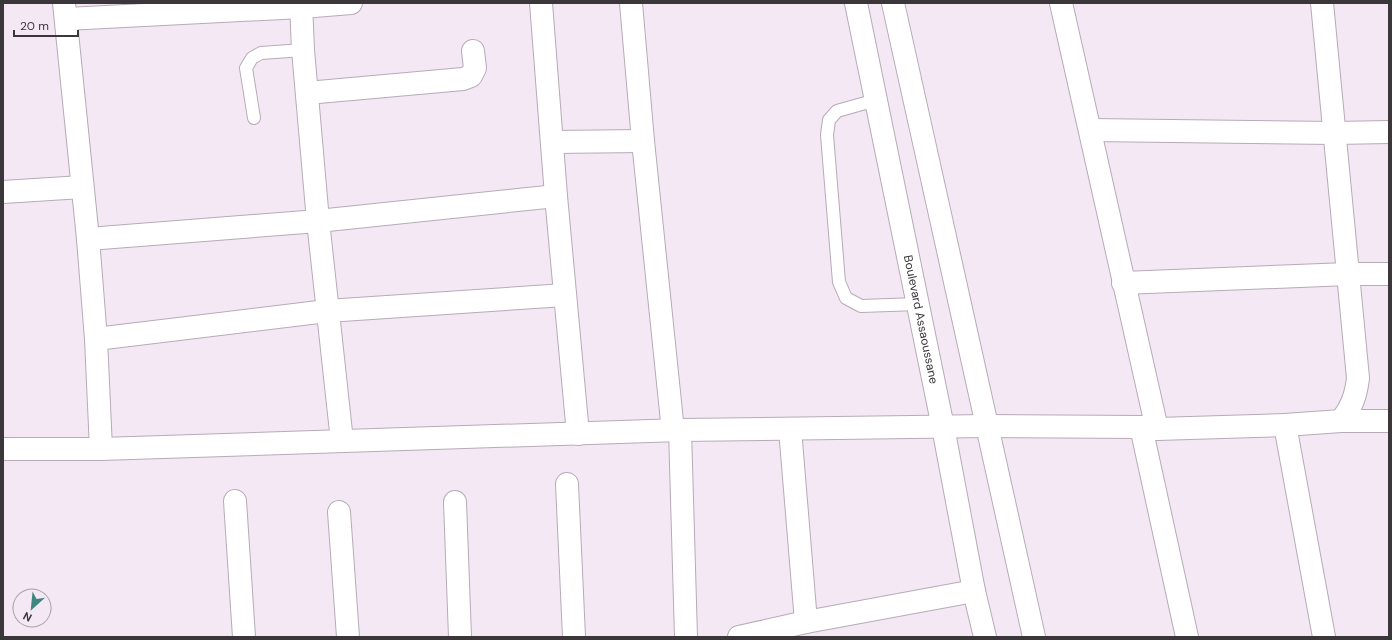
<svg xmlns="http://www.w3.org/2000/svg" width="1392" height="640" font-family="'DM Sans',sans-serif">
<rect width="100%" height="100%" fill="#f3e8f4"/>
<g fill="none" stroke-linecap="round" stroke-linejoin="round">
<defs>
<g id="lane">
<path d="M876,100L837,111L829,120L827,135L839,282L846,298L861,306L918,304"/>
<path d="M254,118L246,68L252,58L261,53L303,50"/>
</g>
<g id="street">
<path d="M64,3L88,239L96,339L101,449"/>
<path d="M301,3L303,50L318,221L342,441"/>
<path d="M541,3L556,196L578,434"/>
<path d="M631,3L643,141L673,431"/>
<path id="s1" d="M856,3L943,427L974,591L985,637"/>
<path d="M893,3L1034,637"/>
<path d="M1061,3L1157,429"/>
<path d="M1322,3L1358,378C1356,395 1352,407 1341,421"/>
<path d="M66,19L302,7L351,3"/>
<path d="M307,93L463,79L471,76L475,68L473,51"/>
<path d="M1090,130L1335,133L1389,132"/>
<path d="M552,142L643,141"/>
<path d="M3,192L82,187"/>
<path d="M88,239L318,221L556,196"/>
<path d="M1123,283L1348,274H1389"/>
<path d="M96,339L327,311L565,295"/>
<path d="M1285,425L1324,637"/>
<path d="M1141,427L1187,637"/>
<path d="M790,429L806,622"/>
<path d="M680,430L686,637"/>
<path d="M3,449H101L680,430L987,426L1141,427L1157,429L1285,425L1341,421H1389"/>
<path d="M567,484L574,637"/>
<path d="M235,501L244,637"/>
<path d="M455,502L460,637"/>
<path d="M339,512L348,637"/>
<path d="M739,637L806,622L974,591"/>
</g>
</defs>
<!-- lane casing -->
<use href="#lane" stroke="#b6abb7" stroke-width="14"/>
<!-- street casing -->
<use href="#street" stroke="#b6abb7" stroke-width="24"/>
<!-- lane -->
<use href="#lane" stroke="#fff" stroke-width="12"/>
<!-- street -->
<use href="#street" stroke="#fff" stroke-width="22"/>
</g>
<g text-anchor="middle" stroke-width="4" stroke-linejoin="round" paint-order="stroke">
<!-- street labels -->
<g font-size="12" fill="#3a363a" stroke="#f3e8f4">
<text dy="4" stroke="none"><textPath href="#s1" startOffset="323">Boulevard Assaoussane</textPath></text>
</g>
</g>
<!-- border -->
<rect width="1392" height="640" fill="none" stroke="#3a363a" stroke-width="8"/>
<!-- north arrow -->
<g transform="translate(32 608) rotate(207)"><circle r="19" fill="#f3e8f4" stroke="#a9a1aa"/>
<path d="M0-3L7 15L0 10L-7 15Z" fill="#408680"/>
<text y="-6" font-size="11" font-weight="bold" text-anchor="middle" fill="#3a363a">N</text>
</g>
<!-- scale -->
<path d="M14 30v6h64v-6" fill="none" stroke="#3a363a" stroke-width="2"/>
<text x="20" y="30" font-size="12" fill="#3a363a" stroke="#f3e8f4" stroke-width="3" paint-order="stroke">20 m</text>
</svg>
